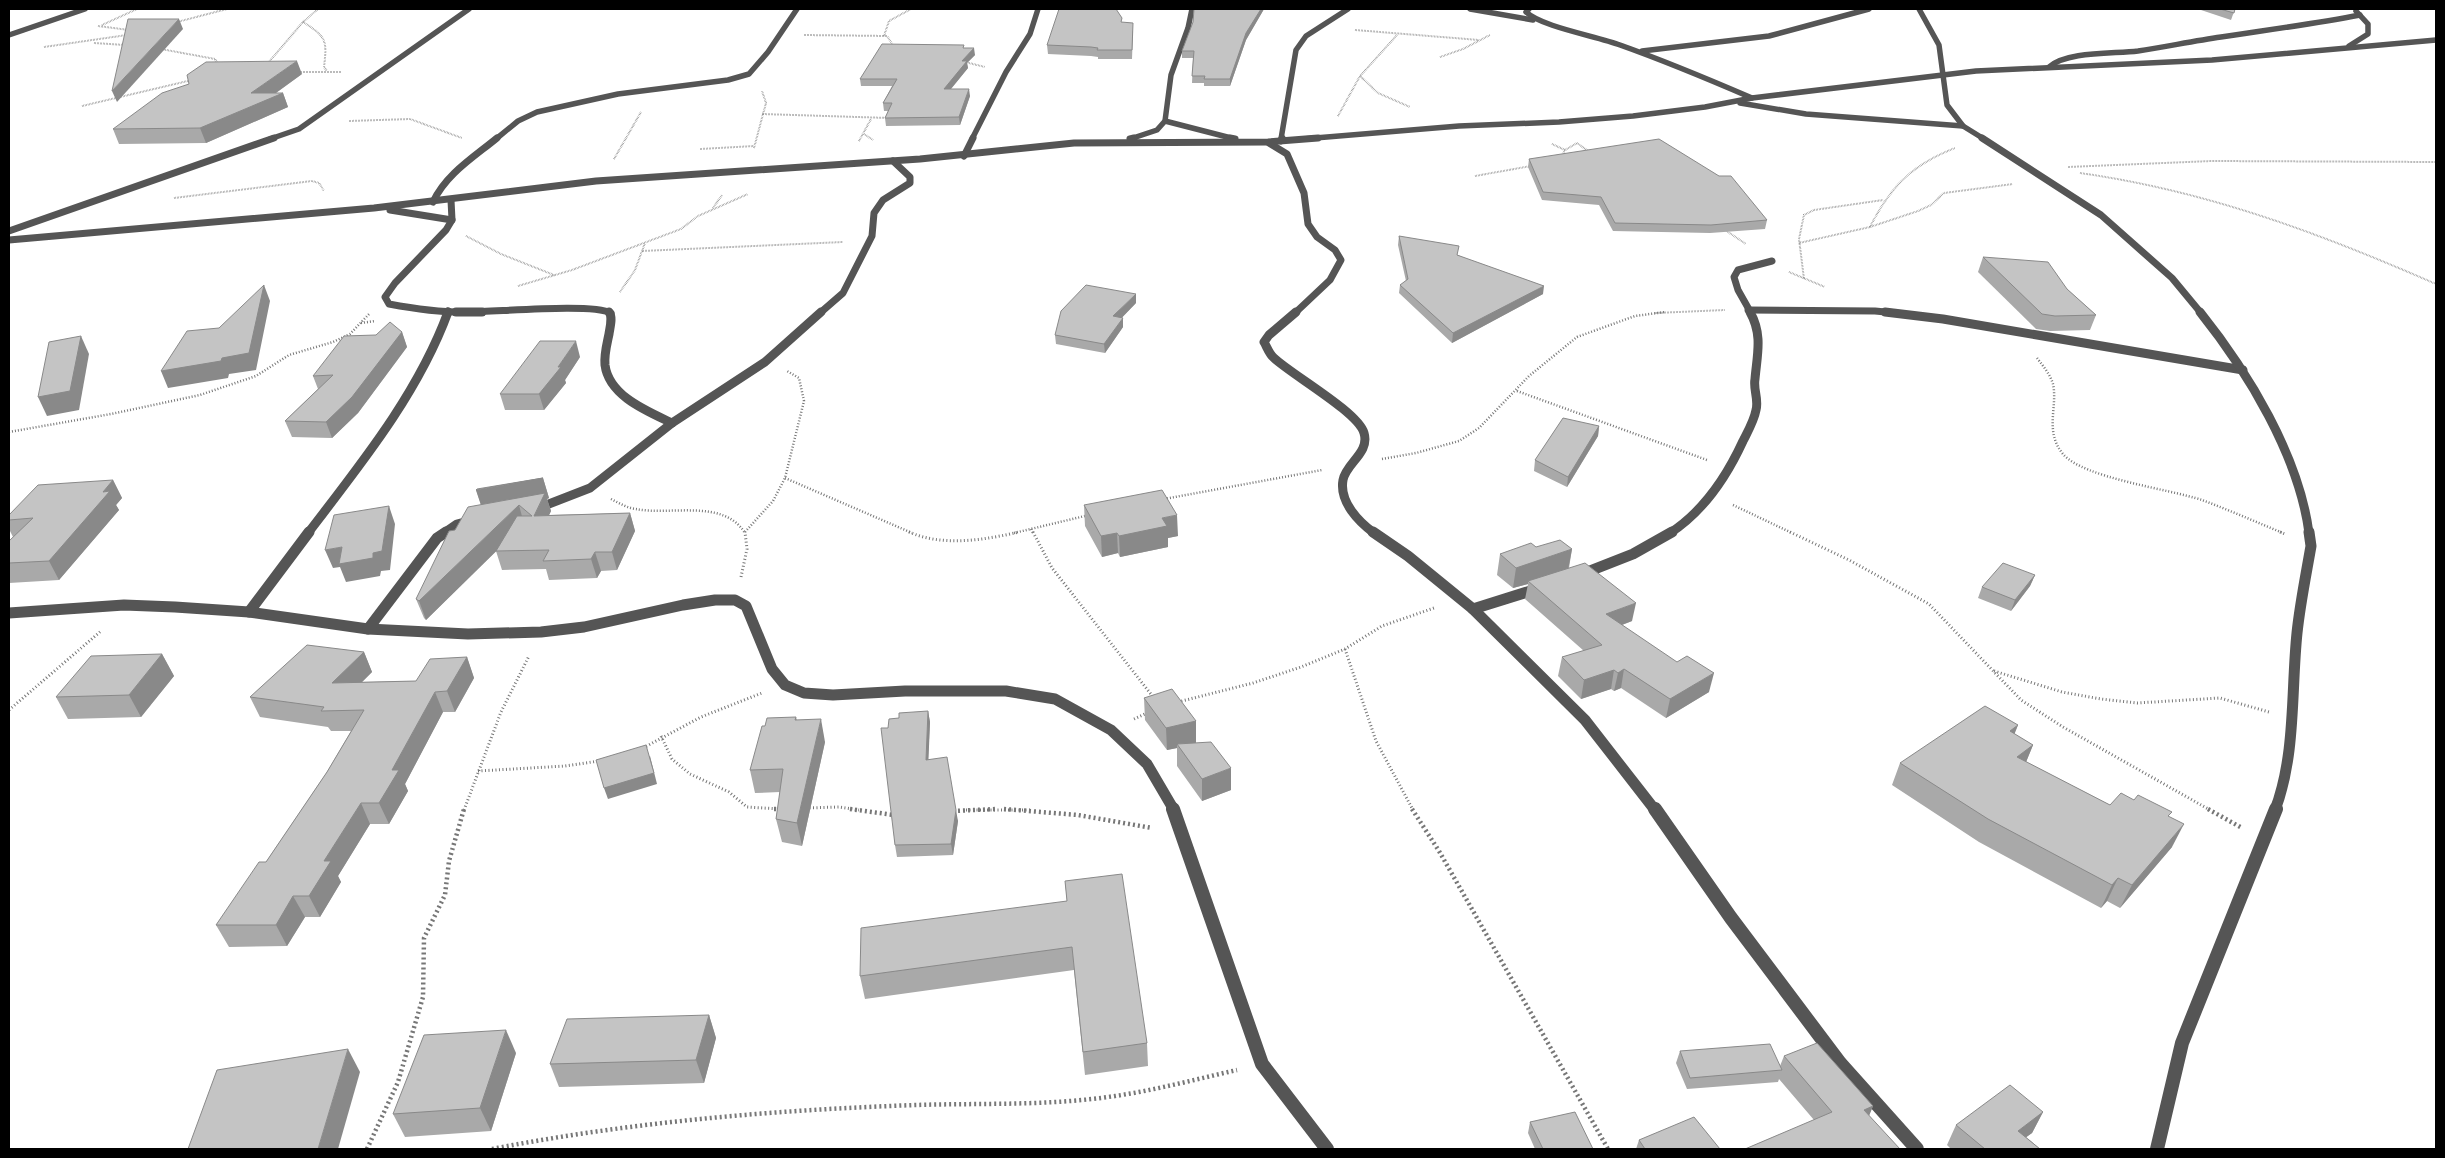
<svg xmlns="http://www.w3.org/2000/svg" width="2445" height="1158" font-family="'PT Sans Narrow',sans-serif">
<rect width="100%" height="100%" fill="#fff"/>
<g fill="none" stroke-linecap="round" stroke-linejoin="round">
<!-- path-far3 -->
<g stroke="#777" stroke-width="2" stroke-dasharray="0.5 1" stroke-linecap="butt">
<path d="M177,22L227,9"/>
<path d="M303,22C327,37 327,41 324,67L327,71"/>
<path d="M102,25L137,9"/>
<path d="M98,26L129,30"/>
<path d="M1355,30L1479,40"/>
<path d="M804,35L887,36L894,47"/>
<path d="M884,36L889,21L911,9"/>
<path d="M94,43L125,45"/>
<path d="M44,47L127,35"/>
<path d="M161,49L215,59L218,64"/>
<path d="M1440,57L1463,49L1490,35"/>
<path d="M965,62L985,67"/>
<path d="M268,63L303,22L318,9"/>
<path d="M297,72H341"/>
<path d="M1360,76L1378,93L1410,107"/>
<path d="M82,106L192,80"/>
<path d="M762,114L889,118"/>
<path d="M1338,116L1360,76L1397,35"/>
<path d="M349,121L410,119L462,138"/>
<path d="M864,134L873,140"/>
<path d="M859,141L871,119"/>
<path d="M1577,143L1588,151"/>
<path d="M1552,144L1565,150"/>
<path d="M754,148L766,103L762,91"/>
<path d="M700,149L754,146"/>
<path d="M1562,156L1565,150L1577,143"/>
<path d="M614,159L641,112"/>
<path d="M2068,167L2211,161L2436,162"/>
<path d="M2080,173C2207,191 2319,233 2436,284"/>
<path d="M1475,176L1531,166"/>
<path d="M174,198L312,181L319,183L324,191"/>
<path d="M713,208L722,195"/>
<path d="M1870,227C1891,186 1912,165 1955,148"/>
<path d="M1725,230L1746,244"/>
<path d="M466,236L501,254L554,275"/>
<path d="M1799,243L1870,227L1918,211L1931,205L1944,193L2013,184"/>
<path d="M642,251L843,242"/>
<path d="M1789,272L1825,287"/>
<path d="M1804,279L1799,239L1804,215L1814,210L1883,200"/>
<path d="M518,286L572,270L681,229L698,216L748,194"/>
<path d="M620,292L635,270L645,243"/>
<path d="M1655,313L1725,310"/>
</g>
<!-- path-far2 -->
<g stroke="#777" stroke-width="2.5" stroke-dasharray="1 2" stroke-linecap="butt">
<path d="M361,323L375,321"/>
<path d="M2037,358C2043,366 2050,374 2053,384C2058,407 2044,431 2063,454C2083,478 2169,489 2202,500C2229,510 2256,522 2283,533"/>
<path d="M1517,391L1707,460"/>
<path d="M9,432L111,414L200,395L256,376L289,355L333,342L350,334L370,313"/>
<path d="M1382,459L1416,453L1459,441L1479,428L1529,376L1577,337L1635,316L1665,312"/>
<path d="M785,478L912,533"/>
<path d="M611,499C619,503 627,508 636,509C670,516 723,498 745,533"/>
<path d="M1164,499L1322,470"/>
<path d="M1733,505L1792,533"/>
<path d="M1031,529L1033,533"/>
<path d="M745,532L773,501L785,478L804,401L799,378L787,371"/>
<path d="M1014,533L1089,515"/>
</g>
<!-- path-far1 -->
<g stroke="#777" stroke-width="3" stroke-dasharray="1 2.5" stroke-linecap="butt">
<path d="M909,532C943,547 984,540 1019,532"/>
<path d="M1033,532L1052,568L1154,698"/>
<path d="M1790,532L1849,560L1929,604L2021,700L2063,727L2210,810"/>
<path d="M2280,532L2285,534"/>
<path d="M741,577L747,549L745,532"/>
<path d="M1345,649L1376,741L1413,810"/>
<path d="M1994,671L2062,692L2101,699L2137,703L2220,698L2269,712"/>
<path d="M1178,702L1253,683L1301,667L1345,649L1382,626L1434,608"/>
<path d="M9,710L101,631"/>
<path d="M1134,719L1147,713"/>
<path d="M661,736L672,759L690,774L729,792L747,807L780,809"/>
<path d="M643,748L701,717L762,693"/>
<path d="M478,771L565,766L599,761"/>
<path d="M806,808L839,807L859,810"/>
<path d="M464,810L501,712L529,656"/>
<path d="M966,810H1030"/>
</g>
<!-- path -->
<g stroke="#777" stroke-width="4.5" stroke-dasharray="2 3" stroke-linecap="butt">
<path d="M774,809H780"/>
<path d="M850,809L894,815"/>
<path d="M1004,809L1078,815L1152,828"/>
<path d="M1412,809L1439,851L1608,1149"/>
<path d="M2208,809L2242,828"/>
<path d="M953,811L997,809"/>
<path d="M367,1149L398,1082L423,997L424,938L445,895L449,861L464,809"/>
<path d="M492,1149C631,1122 774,1110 916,1105C982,1103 1050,1106 1115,1096C1156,1090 1197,1079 1237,1070"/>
</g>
<!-- minor-far4 -->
<g stroke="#555" stroke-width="5.5">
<path d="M1470,9L1533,20"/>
<path d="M1529,9L1526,12C1542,27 1596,36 1620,45C1665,61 1708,79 1752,98"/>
<path d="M9,35L85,9"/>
<path d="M2349,46L2368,34V24L2356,11"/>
<path d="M1642,51L1769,36L1869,9"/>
<path d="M2049,67C2067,51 2113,54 2138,51C2165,47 2193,41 2221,37C2267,30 2314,24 2360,15"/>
<path d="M1740,103L1806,114L1963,126"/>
<path d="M1165,121L1235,139"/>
<path d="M270,139L299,129L469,9"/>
<path d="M496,139L518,121L537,112L618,94L728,80L749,74L768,52L797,9"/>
<path d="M972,139L1006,72L1030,34L1038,9"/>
<path d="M1130,139L1157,130L1165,121L1171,75L1188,28L1192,9"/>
<path d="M1281,139L1296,50L1306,36L1348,9"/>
<path d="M1303,139L1459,126L1559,122L1633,116L1705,107L1752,98L1976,71L2212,60L2436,40"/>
</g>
<!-- minor-far3 -->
<g stroke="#555" stroke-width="7">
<path d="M1230,138L1235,139"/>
<path d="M1130,139L1134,138"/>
<path d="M1281,141L1282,138"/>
<path d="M1269,143L1287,154L1304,193L1308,224L1317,237L1335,250L1341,260L1330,280L1295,313"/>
<path d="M964,156L973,138"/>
<path d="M451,200L452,220L446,230L395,283L385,297L389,304C416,309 442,313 469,312C497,312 592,303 611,313"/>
<path d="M433,202C446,174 474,157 497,138"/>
<path d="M390,210L452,220"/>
<path d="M9,231L274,138"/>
<path d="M9,240L374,208L596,181L920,159L1074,143L1268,142L1318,138"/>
<path d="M1748,310L1875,311L1896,313"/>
<path d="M447,313L448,311"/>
<path d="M820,313L843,293L872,236L874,213L883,200L910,183V177L893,161"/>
<path d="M1751,313L1738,290L1734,277L1738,270L1772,261"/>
</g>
<!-- minor-far2 -->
<g stroke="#555" stroke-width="9">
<path d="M456,312H482"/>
<path d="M609,312C613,317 610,327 609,334C607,344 604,354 605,365C609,396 647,411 672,423"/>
<path d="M1296,312L1269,335L1264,342C1267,347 1269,354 1274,358C1292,375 1358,412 1364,433C1370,453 1346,463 1343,480C1339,502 1359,522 1374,533"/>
<path d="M1885,312L1943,319L2243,370"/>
<path d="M536,509L590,488L672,423L765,362L821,312"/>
<path d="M308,533C360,465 418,394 448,312"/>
<path d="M444,533L457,524L472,520"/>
<path d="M1670,533C1704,511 1726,478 1743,441C1748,431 1754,421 1756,410C1759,399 1753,390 1755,379C1757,355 1763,335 1750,312"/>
</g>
<!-- minor-far1 -->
<g stroke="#555" stroke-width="11">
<path d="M1373,532L1408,556L1473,609L1585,720L1655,810"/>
<path d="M1582,574L1633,554L1672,532"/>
<path d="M1473,609L1540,588"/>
<path d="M249,612L309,532"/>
<path d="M9,613L124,605L175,607L249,612L368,629L468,634L541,632L584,627L683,605L715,600H735L746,606L772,669L785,685L804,693L833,695L905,691H1006L1055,699L1111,730L1147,764L1174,810"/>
<path d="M368,629L437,538L446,532"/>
</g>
<!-- minor -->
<g stroke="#555" stroke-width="14">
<path d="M1173,809L1262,1064L1327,1149"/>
<path d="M1655,809L1731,918L1840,1063L1917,1149"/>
</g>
<!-- tertiary-far4 -->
<path stroke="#555" stroke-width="5.5" d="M1919,9L1939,45L1947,105L1963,126L1984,139"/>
<!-- tertiary-far3 -->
<path stroke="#555" stroke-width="7" d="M1982,138L2101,215L2172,278L2201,313"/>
<!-- tertiary-far2 -->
<path stroke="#555" stroke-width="9" d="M2200,312C2248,372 2299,456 2309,533"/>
<!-- tertiary-far1 -->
<path stroke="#555" stroke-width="11" d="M2275,810C2296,755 2291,691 2297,633C2300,604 2306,575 2311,546L2309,532"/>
<!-- tertiary -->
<path stroke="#555" stroke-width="14" d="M2157,1149L2182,1043L2276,809"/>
</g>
<!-- wall -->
<g fill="#a9a9a9">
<path d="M1194,9H1264L1246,40L1230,86H1204V83H1192L1193,58H1182V51L1193,22Z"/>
<path d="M2198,9H2235L2231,20Z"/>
<path d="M1122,22L1133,31L1132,59H1098V57L1091,56L1048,54L1047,45Z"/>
<path d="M965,48L975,55L967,63L968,68L951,89L970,96L960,125L886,126L885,118L888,111H884L883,103L892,86H861L860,79Z"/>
<path d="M302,74L276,93H283L288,107L206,143L119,144L113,129Z"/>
<path d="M1529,159L1767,220L1765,229L1710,233L1613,231L1599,205L1542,200L1528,167Z"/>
<path d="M1399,236L1458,255L1543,294L1452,343L1399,293L1400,285L1406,281L1398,245Z"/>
<path d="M1983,257L2067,289L2096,315L2090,330L2050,331L2036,329L1978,272Z"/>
<path d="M1136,303L1122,317L1123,327L1105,353L1056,344L1055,335Z"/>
<path d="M402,332L407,347L358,413L332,438L292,437L285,421L318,389L313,376L376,335Z"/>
<path d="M580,357L565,380L566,383L544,410H505L500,394Z"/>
<path d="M1599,426L1598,436L1567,487L1534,471L1535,460Z"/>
<path d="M543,478L549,498L547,499L551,511L549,515L630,513L635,531L617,570L601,571L597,578L549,580L546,569L502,570L496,551L426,620L424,618L416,599L455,530L481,505L476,490Z"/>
<path d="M113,480L122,498L116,505L119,510L59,580L9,583V541L13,537L9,529V515Z"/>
<path d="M1084,505L1178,536L1168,538V547L1120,557L1118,553L1102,557L1085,526Z"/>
<path d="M1536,547L1572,549L1569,568L1632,621L1622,625L1709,692L1666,718L1621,688L1614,691L1611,689L1581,699L1558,676L1562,657L1584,651L1525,599L1528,584L1513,588L1497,575L1500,554Z"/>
<path d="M2035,575L2030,586L2011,611L1978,598L1982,587Z"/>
<path d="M364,652L372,672L362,682L416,681L467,657L474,678L455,712H443L405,784L408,791L389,824H370L338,876L341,882L320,917H305L287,946L229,947L216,925L266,862L327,772L351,731H331L328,727L260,717L250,697Z"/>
<path d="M162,654L174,676L141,717L68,719L56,697Z"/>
<path d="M1144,698L1196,721V743L1231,790L1202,801L1177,766V748L1167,750L1145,720Z"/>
<path d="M928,711L930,722L928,759L958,821L953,855L897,857L895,845L888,728L899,718Z"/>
<path d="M796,717L797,720L825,742L802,846L782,842L776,819L780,792L755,793L750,770L765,726Z"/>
<path d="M2018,725L2014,734L2033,745L2026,762L2110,805L2134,800L2169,817L2172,847L2120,908L2107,901L2101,908L1979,842L1892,785L1900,763Z"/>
<path d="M1065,881L1147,1043L1148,1066L1085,1075L1074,970L865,999L860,976L1067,901Z"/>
<path d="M709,1015L716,1038L704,1083L559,1087L550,1064Z"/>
<path d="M1680,1051L1780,1066L1784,1056L1873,1106L1869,1115L1814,1120L1779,1079L1778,1082L1687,1089L1676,1063Z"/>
<path d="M516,1053L491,1131L405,1137L393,1114Z"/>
<path d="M2043,1112L2032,1133L2026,1137L2040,1149H1951L1947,1145L1956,1125Z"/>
<path d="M1530,1122L1593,1149H1535L1528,1133Z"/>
<path d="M1639,1140L1720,1149H1636Z"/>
</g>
<!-- shaded-wall -->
<g fill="#898989">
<path d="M1261,9H1264L1246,40L1230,86V79L1246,33Z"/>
<path d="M179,19L183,29L117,102L112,91Z"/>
<path d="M974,48L975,55L967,63L968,68L945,96L944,89L962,61Z"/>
<path d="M297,61L302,74L266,100L283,93L288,107L206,143L200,128Z"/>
<path d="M969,89L970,96L960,125L959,117Z"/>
<path d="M264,285L270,301L256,370L229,374L228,378L168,388L161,371L222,358Z"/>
<path d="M1544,286L1543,294L1452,343L1453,333Z"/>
<path d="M1136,294V303L1114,326L1113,316Z"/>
<path d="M1123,318V327L1105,353L1104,344Z"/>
<path d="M402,332L407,347L358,413L332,438L326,422Z"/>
<path d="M81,336L89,354L79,410L47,416L38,397Z"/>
<path d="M576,341L580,357L565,380L566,383L544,410L539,394Z"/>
<path d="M1599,426L1598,436L1567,487L1568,477Z"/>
<path d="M543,478L549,498L547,499L551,511L540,534L534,516L542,500L483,511L476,490Z"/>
<path d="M113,480L122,498L116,505L119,510L59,580L49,561L103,492Z"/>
<path d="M519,505L524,524L426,620L419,601Z"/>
<path d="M389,506L395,524L390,570L381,571L380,576L346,582L340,567L333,568L325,550L342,547L373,553Z"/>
<path d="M630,513L635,531L617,570L612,552Z"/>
<path d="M1177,515L1178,536L1168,538V547L1120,557L1119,536L1162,518Z"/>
<path d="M1117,533L1118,553L1102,557L1101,536Z"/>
<path d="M1572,549L1568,570L1528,581V584L1513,588L1516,568Z"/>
<path d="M595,552L601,571L597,578L591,559Z"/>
<path d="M2035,575L2030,586L2011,611L2015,600Z"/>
<path d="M1636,603L1632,621L1603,632L1606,614Z"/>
<path d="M364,652L372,672L341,703L332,683Z"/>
<path d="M162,654L174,676L141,717L129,695Z"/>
<path d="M467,657L474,678L455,712L447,691Z"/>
<path d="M1624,669L1621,688L1614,691L1618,673Z"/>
<path d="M1614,670L1611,689L1581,699L1584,680Z"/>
<path d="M1714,673L1709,692L1666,718L1670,699Z"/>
<path d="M435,692L443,712L405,784L408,791L389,824L379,803L392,770Z"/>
<path d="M928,711L930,722L928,771L926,760Z"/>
<path d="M821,719L825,742L802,846L797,823Z"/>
<path d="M1196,721V743L1177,744V748L1167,750L1166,728Z"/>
<path d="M2018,725L2009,748L2010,731Z"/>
<path d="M2033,745L2024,767L2017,757Z"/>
<path d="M650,756L657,784L608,799L604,788Z"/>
<path d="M1231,768V790L1202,801V779Z"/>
<path d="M361,803L370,824L338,876L341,882L320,917L309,896L324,861Z"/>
<path d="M956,810L958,821L953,855L951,844Z"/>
<path d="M2184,824L2172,847L2120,908L2132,885Z"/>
<path d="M2118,878L2107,901L2101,908L2112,885Z"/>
<path d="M293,896L305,917L287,946L276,925Z"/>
<path d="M709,1015L716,1038L704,1083L696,1060Z"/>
<path d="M506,1030L516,1053L491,1131L480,1108Z"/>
<path d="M348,1049L360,1072L338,1149H318Z"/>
<path d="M1873,1106L1865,1126L1864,1110Z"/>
<path d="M2043,1112L2032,1133L2010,1149L2018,1131Z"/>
</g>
<!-- building -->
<g fill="#c4c4c4" stroke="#898989">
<path d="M1059,9H1116L1122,18L1121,22L1133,23L1132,50H1097L1098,48L1091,47L1047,45Z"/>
<path d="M1194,9H1261L1246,33L1230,79H1204L1205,76H1192L1194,51H1182L1193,22Z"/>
<path d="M2220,9H2235L2234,13Z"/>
<path d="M128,19H179L112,91Z"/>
<path d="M882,44L964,45L963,48H974L962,61H967L944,89H969L959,117L885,118L892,103H883L897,79H860Z"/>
<path d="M297,61L251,93H283L200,128L113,129L162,93L189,84L187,75L206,62Z"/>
<path d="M1659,139L1719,176H1731L1767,220L1711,225L1615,223L1601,197L1543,192L1529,159Z"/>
<path d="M1399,236L1459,246L1457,255L1544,286L1453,333L1400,285L1408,279Z"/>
<path d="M1983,257L2048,262L2067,289L2096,315L2055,316L2042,314Z"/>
<path d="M264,285L249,353L222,358L221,361L161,371L187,331L219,328Z"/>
<path d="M1086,285L1136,294L1113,316L1123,318L1104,344L1055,335L1061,311Z"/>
<path d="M390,322L402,332L352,397L326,422L285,421L333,375L313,376L344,336L376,335Z"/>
<path d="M81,336L70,391L38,397L49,342Z"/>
<path d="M540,341H576L558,367H561L539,394H500Z"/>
<path d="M1563,418L1599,426L1568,477L1535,460Z"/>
<path d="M543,478L476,490L477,489Z"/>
<path d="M113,480L103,492L110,491L49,561L9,563V541L33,518L9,520V515L38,485Z"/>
<path d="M1162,490L1177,515L1162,518L1167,526L1119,536L1117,533L1101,536L1084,505Z"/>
<path d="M545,493L534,516L630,513L612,552H595L591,559L543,561L549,550L496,551L517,516H532L519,505L419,601L416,599L449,531L455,530L468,507Z"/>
<path d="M389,506L382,551L373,553V558L339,564L342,547L325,550L334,515Z"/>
<path d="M1560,540L1572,549L1516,568L1500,554L1531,543L1536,547Z"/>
<path d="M1585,563L1636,603L1606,614L1677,662L1687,656L1714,673L1670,699L1624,669L1618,673L1614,670L1584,680L1562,657L1602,645L1528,581Z"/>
<path d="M2003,563L2035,575L2015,600L1982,587Z"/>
<path d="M307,645L364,652L332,683L416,681L430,659L467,657L447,691L435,692L392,770H399L379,803H361L324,861H331L309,896H293L276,925H216L259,862H266L327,772L364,710L321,711L324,707L250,697Z"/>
<path d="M162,654L129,695L56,697L91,656Z"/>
<path d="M1172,689L1196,721L1166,728L1144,698Z"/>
<path d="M1985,706L2018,725L2010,731L2033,745L2017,757L2110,805L2121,793L2134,800L2138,795L2172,812L2168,816L2184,824L2132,885L2118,878L2112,885L1988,819L1900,763Z"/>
<path d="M928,711L926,760L947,757L956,810L951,844L895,845L881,728H888L889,719L899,718V713Z"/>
<path d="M796,717L795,720L821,719L797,823L776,819L783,769L750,770L762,726H765L767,718Z"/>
<path d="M1211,742L1231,768L1202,779L1177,744Z"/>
<path d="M646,745L654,773L604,788L596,760Z"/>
<path d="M1122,874L1147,1043L1083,1052L1072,947L860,976L861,928L1067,901L1065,881Z"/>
<path d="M709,1015L696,1060L550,1064L567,1019Z"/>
<path d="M506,1030L480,1108L393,1114L424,1035Z"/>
<path d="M1817,1043L1873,1106L1864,1110L1900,1149H1745L1832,1112L1784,1056Z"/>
<path d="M1770,1044L1782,1070L1690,1078L1680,1051Z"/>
<path d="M348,1049L318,1149H188L217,1070Z"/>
<path d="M2010,1085L2043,1112L2018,1131L2040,1149H1985L1956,1125Z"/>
<path d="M1575,1112L1593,1149H1543L1530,1122Z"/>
<path d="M1694,1117L1720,1149H1645L1639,1140Z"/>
</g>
<!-- border -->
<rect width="2445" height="1158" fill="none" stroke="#000000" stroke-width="20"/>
</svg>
